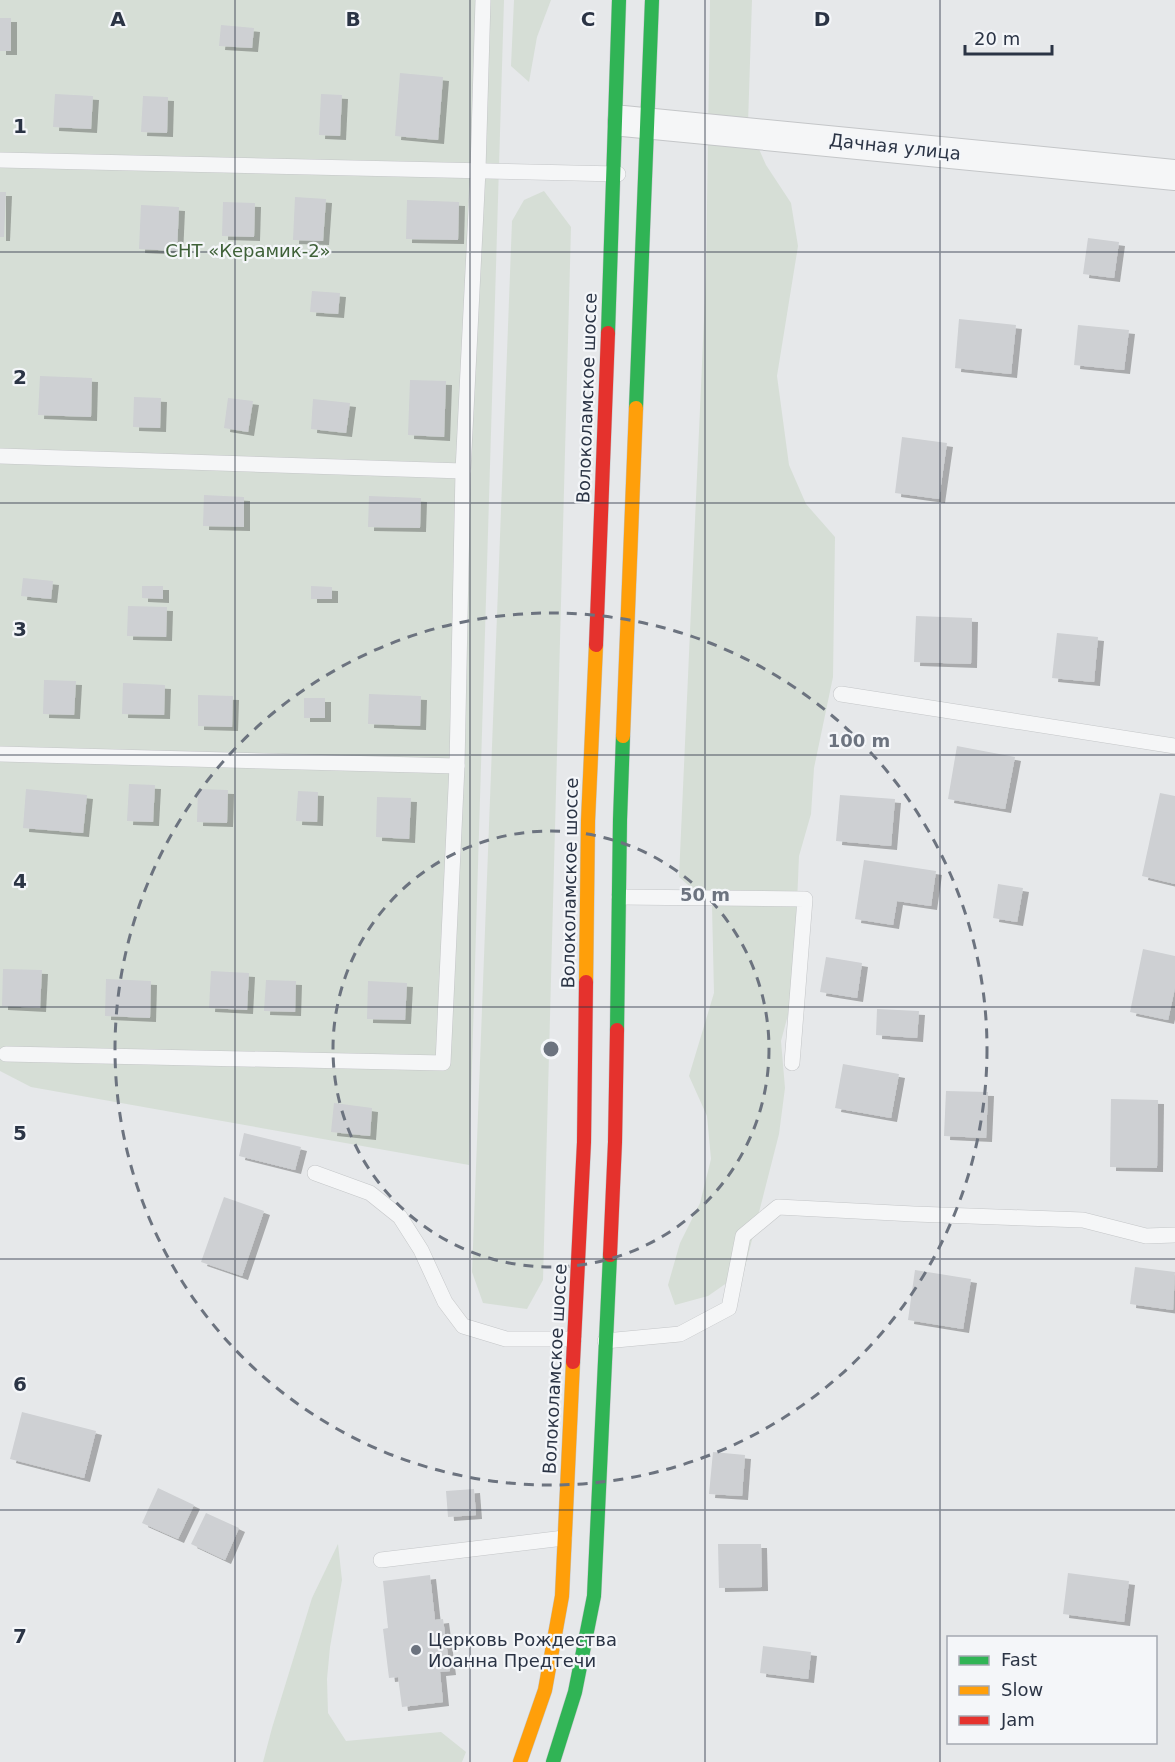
<svg xmlns="http://www.w3.org/2000/svg" width="1175" height="1762" font-family="'DejaVu Sans',sans-serif">
<defs>
<filter id="shadow"><feDropShadow dx="6" dy="4" stdDeviation="0" flood-color="#0004"/></filter>
</defs>
<rect width="100%" height="100%" fill="#e6e8ea"/>
<!-- green -->
<g fill="#d6ded6">
<path d="M0,0H504L469,1165L31,1087L0,1071Z"/>
<path d="M514,0H551L537,37L529,82L511,66Z"/>
<path d="M710,0H752L748,124L766,165L791,203L798,246L777,376L789,465L806,504L835,537L833,677L814,768L811,814L799,856L793,996L781,1041L785,1088L779,1134L744,1271L708,1296L675,1305L668,1285L680,1243L700,1203L711,1159L707,1116L689,1076L714,993L712,906L679,877L706,275Z"/>
<path d="M544,191L571,227L543,1280L527,1309L483,1303L472,1272L512,221L524,200Z"/>
<path d="M338,1544L342,1580L330,1647L327,1679L328,1713L346,1741L441,1732L466,1752L462,1762H263L272,1728L312,1598Z"/>
</g>
<!-- building -->
<g fill="#ced0d3" filter="url(#shadow)">
<rect x="0" y="18" width="11" height="33"/>
<path d="M221,25L254,28L252,48L219,46Z"/>
<path d="M400,73L443,77L438,140L395,136Z"/>
<path d="M55,94L93,96L91,129L53,127Z"/>
<path d="M321,94L342,95L340,136L319,135Z"/>
<path d="M143,96L168,97L167,133L141,132Z"/>
<path d="M0,192H6L4,237H0Z"/>
<path d="M295,197L326,199L323,241L293,240Z"/>
<path d="M407,200L459,202L458,240L406,239Z"/>
<path d="M223,202L255,203L254,237L222,236Z"/>
<path d="M141,205L179,207L177,251L139,249Z"/>
<path d="M1088,238L1119,242L1114,278L1083,274Z"/>
<path d="M312,291L340,293L338,314L310,312Z"/>
<path d="M959,319L1016,325L1011,374L955,368Z"/>
<path d="M1078,325L1129,330L1124,370L1074,365Z"/>
<path d="M40,376L92,378L91,417L38,415Z"/>
<path d="M410,380L446,381L444,437L408,435Z"/>
<path d="M134,397L161,398L160,428L133,427Z"/>
<path d="M228,398L253,401L248,432L224,428Z"/>
<path d="M313,399L350,403L346,433L311,429Z"/>
<path d="M902,437L947,443L939,499L895,493Z"/>
<path d="M204,495L244,497V527L203,526Z"/>
<path d="M369,496L421,498L420,528L368,527Z"/>
<path d="M23,578L53,581L51,599L21,596Z"/>
<path d="M142,586H163V599L142,598Z"/>
<path d="M311,586L332,587V599H311Z"/>
<path d="M128,606L167,607L166,637L127,636Z"/>
<path d="M916,616L972,618L971,664L914,662Z"/>
<path d="M1057,633L1098,637L1094,682L1052,678Z"/>
<path d="M44,680L76,681L74,715L43,714Z"/>
<path d="M123,683L165,685L164,715L122,714Z"/>
<path d="M369,694L421,696L420,726L368,724Z"/>
<path d="M198,695L233,696L232,727L198,726Z"/>
<rect x="304" y="698" width="21" height="20"/>
<path d="M957,746L1015,757L1005,809L948,799Z"/>
<path d="M129,784L155,785L153,822L127,821Z"/>
<path d="M26,789L87,795L83,833L23,828Z"/>
<path d="M198,789L228,790L227,823L197,822Z"/>
<path d="M298,791L318,792L317,822L296,821Z"/>
<path d="M1160,793L1175,796V884L1142,876Z"/>
<path d="M840,795L895,799L891,846L836,841Z"/>
<path d="M377,797L411,798L409,839L376,837Z"/>
<path d="M864,860L936,871L931,906L897,901L893,925L855,919Z"/>
<path d="M998,884L1023,888L1017,922L993,918Z"/>
<path d="M1143,949L1175,956V988L1168,1020L1130,1012Z"/>
<path d="M826,957L862,963L857,998L820,992Z"/>
<path d="M3,969L42,970L40,1008L2,1006Z"/>
<path d="M211,971L249,973L247,1010L209,1008Z"/>
<path d="M106,979L151,981L150,1018L105,1016Z"/>
<path d="M266,980L296,981L295,1012L264,1011Z"/>
<path d="M368,981L407,983L405,1020L367,1019Z"/>
<path d="M877,1009L919,1011L917,1038L876,1035Z"/>
<path d="M843,1064L899,1074L891,1118L835,1108Z"/>
<path d="M946,1091L988,1092L986,1138L944,1136Z"/>
<path d="M1111,1099L1158,1100L1157,1168L1110,1167Z"/>
<path d="M334,1103L372,1108L370,1136L331,1132Z"/>
<path d="M244,1133L301,1147L295,1170L239,1156Z"/>
<path d="M224,1197L264,1211L242,1276L201,1262Z"/>
<path d="M1135,1267L1175,1272L1173,1310L1130,1304Z"/>
<path d="M915,1270L971,1279L963,1329L908,1320Z"/>
<path d="M22,1412L96,1431L84,1478L10,1459Z"/>
<path d="M713,1452L745,1455L742,1496L709,1494Z"/>
<path d="M158,1488L194,1505L178,1539L142,1523Z"/>
<path d="M474,1489L476,1515L448,1517L446,1491Z"/>
<path d="M206,1513L239,1528L225,1560L191,1544Z"/>
<path d="M718,1544H761L762,1587L719,1588Z"/>
<path d="M1068,1573L1129,1581L1124,1622L1063,1614Z"/>
<path d="M430,1575L435,1620L443,1619L450,1671L440,1672L443,1702L402,1707L398,1677L389,1678L383,1629L388,1628L383,1581Z"/>
<path d="M763,1646L811,1652L808,1679L760,1673Z"/>
</g>
<g fill="none" stroke-linecap="round" stroke-linejoin="round">
<defs>
<g id="lane">
<path d="M0,160L618,174"/>
<path d="M0,456L463,471"/>
<path d="M841,694L1175,746"/>
<path d="M0,754L457,766"/>
<path d="M619,897L805,899L792,1063"/>
<path d="M6,1054L443,1063L457,766L463,471L478,170L483,0"/>
<path d="M315,1173L370,1193L400,1217L421,1250L445,1302L463,1326L506,1339H574"/>
<path d="M605,1341L680,1334L729,1308L743,1236L778,1207L914,1214L1083,1220L1146,1236L1175,1235"/>
<path d="M381,1560L564,1538"/>
</g>
<path id="street" d="M623,121L1175,175"/>
<g id="fast">
<path d="M608,333L619,0"/>
<path d="M636,408L652,0"/>
<path d="M617,1030L620,820L623,736"/>
<path d="M553,1762L575,1692L594,1596L610,1255"/>
</g>
<g id="slow">
<path d="M623,736L636,408"/>
<path d="M586,982L588,821L596,645"/>
<path d="M520,1762L545,1690L562,1596L573,1362"/>
</g>
<g id="jam">
<path d="M596,645L608,333"/>
<path d="M610,1255L615,1142L617,1030"/>
<path d="M573,1362L584,1142L586,982"/>
</g>
</defs>
<!-- lane casing -->
<use href="#lane" stroke="#c4c6c8" stroke-width="16"/>
<!-- street casing -->
<use href="#street" stroke="#c4c6c8" stroke-width="32"/>
<!-- fast casing -->
<use href="#fast" stroke="#c2c5c8" stroke-width="15"/>
<!-- slow casing -->
<use href="#slow" stroke="#c2c5c8" stroke-width="15"/>
<!-- jam casing -->
<use href="#jam" stroke="#c2c5c8" stroke-width="15"/>
<!-- lane -->
<use href="#lane" stroke="#f5f6f7" stroke-width="15"/>
<!-- street -->
<use href="#street" stroke="#f5f6f7" stroke-width="30"/>
<!-- fast -->
<use href="#fast" stroke="#30b455" stroke-width="14"/>
<!-- slow -->
<use href="#slow" stroke="#ff9f0a" stroke-width="14"/>
<!-- jam -->
<use href="#jam" stroke="#e5322d" stroke-width="14"/>
</g>
<!-- grid -->
<path fill="none" stroke="#2b3445" stroke-width="1.5" stroke-opacity="0.55" d="M235,0V1762M470,0V1762M705,0V1762M940,0V1762M0,252H1175M0,503H1175M0,755H1175M0,1007H1175M0,1259H1175M0,1510H1175"/>
<!-- distance rings -->
<g fill="none" stroke="#6c737f" stroke-width="3" stroke-dasharray="10 8">
<circle cx="551" cy="1049" r="218"/>
<circle cx="551" cy="1049" r="436"/>
</g>
<!-- markers -->
<circle fill="#6c737f" stroke="#f4f6f9" stroke-width="2" cx="416" cy="1650" r="6"/>
<g text-anchor="middle" stroke-width="4.5" stroke-linejoin="round" paint-order="stroke">
<!-- street labels -->
<g font-size="18" fill="#2b3445" stroke="#f4f6f9">
<text transform="translate(895 147) rotate(6)" y="6">Дачная улица</text>
<text transform="translate(587 398) rotate(-88)" y="6">Волоколамское шоссе</text>
<text transform="translate(570 883) rotate(-89)" y="6">Волоколамское шоссе</text>
<text transform="translate(555 1369) rotate(-87)" y="6">Волоколамское шоссе</text>
</g>
<!-- park labels -->
<g font-size="18" fill="#3f6138" stroke="#f4f6f9">
<text x="248" y="257">СНТ «Керамик-2»</text>
</g>
<!-- poi labels -->
<g font-size="18" fill="#2b3445" stroke="#f4f6f9" text-anchor="start">
<text x="428" y="1646">Церковь Рождества<tspan x="428" dy="21">Иоанна Предтечи</tspan></text>
</g>
</g>
<g font-size="20" text-anchor="middle" font-weight="bold" fill="#2b3445" stroke="#f4f6f9" stroke-width="4.5" stroke-linejoin="round" paint-order="stroke">
<text x="118" y="26">A</text>
<text x="353" y="26">B</text>
<text x="588" y="26">C</text>
<text x="822" y="26">D</text>
<text x="20" y="133">1</text>
<text x="20" y="384">2</text>
<text x="20" y="636">3</text>
<text x="20" y="888">4</text>
<text x="20" y="1140">5</text>
<text x="20" y="1391">6</text>
<text x="20" y="1643">7</text>
</g>
<circle cx="551" cy="1049" r="9" fill="#6c737f" stroke="#f4f6f9" stroke-width="3"/>
<g font-size="18" text-anchor="middle" font-weight="bold" fill="#6c737f" stroke="#f4f6f9" stroke-width="4.5" stroke-linejoin="round" paint-order="stroke">
<text x="859" y="747">100 m</text>
<text x="705" y="901">50 m</text>
</g>
<!-- legend -->
<rect x="947" y="1636" width="210" height="108" fill="#f4f6f9" stroke="#a4a8b1" stroke-width="1.5"/>
<rect x="959" y="1656" width="30" height="9" fill="#30b455" stroke="#a4a8b1" stroke-width="1.5"/>
<text x="1001" y="1666" font-size="18" fill="#2b3445">Fast</text>
<rect x="959" y="1686" width="30" height="9" fill="#ff9f0a" stroke="#a4a8b1" stroke-width="1.5"/>
<text x="1001" y="1696" font-size="18" fill="#2b3445">Slow</text>
<rect x="959" y="1716" width="30" height="9" fill="#e5322d" stroke="#a4a8b1" stroke-width="1.5"/>
<text x="1001" y="1726" font-size="18" fill="#2b3445">Jam</text>
<!-- scale -->
<path d="M965 45v9h87v-9" fill="none" stroke="#2b3445" stroke-width="3"/>
<text x="974" y="45" font-size="18" fill="#2b3445" stroke="#f4f6f9" stroke-width="4.5" paint-order="stroke">20 m</text>
</svg>
